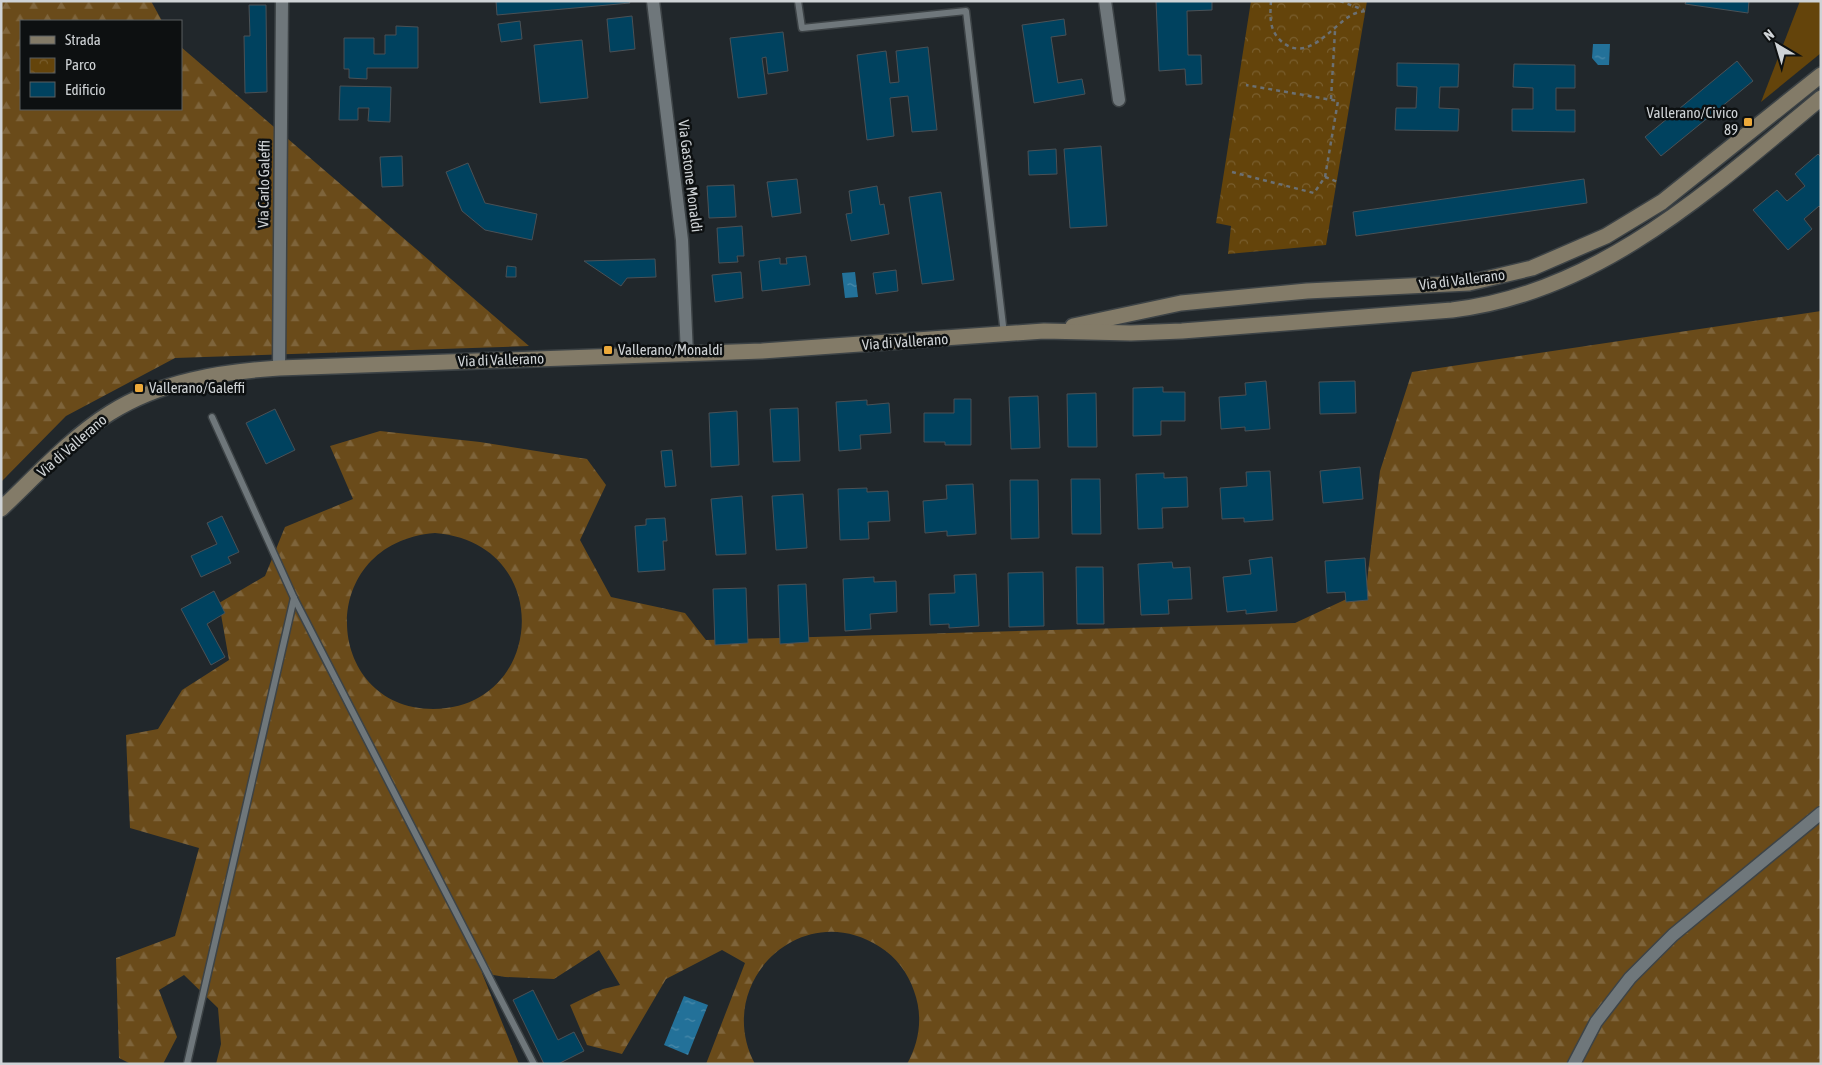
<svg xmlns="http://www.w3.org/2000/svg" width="1822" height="1065" font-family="'Asap Condensed',sans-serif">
<defs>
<pattern id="forest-firs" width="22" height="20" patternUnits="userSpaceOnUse" patternTransform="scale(1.25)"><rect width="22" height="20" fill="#6a4b1a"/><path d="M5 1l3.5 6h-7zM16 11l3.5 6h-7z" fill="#7e643b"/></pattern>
<pattern id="park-crowns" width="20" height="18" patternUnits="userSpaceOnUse" patternTransform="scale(1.25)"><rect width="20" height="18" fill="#64440b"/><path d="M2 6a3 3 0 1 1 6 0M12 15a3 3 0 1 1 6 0" fill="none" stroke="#795e2e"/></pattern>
<pattern id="water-ripples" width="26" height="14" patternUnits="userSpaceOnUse" patternTransform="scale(1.25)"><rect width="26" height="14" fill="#237199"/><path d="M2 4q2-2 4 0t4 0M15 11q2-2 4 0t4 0" fill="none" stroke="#4c8bab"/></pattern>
</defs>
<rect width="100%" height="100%" fill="#21272b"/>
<!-- grass -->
<path fill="#64440b" d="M1800,1H1821V53L1761,102Z"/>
<!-- forest -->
<g fill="url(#forest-firs)" fill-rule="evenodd">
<path d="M1,1H151L162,21H21V109H181V47L529,346L175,358L66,416L1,482Z"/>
<path d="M1821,311V1064H907C920,1041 923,1015 914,991C908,973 896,957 880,947C802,896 712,983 755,1064H706L745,963L722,950L666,979L622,1054L587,1045L570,1005L603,989L620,985L599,950L554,979L505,977L482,973L519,1064H216L221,1044L218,1008L184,975L159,990L177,1037L163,1064H131L119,1058L116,958L175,936L199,848L130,828L126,735L158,729L182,690L229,660L219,603L265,576L285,527L353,499L330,446L380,431L480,442L587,459L606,485L580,540L611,597L685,613L706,640L1295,623L1366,590L1380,471L1412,372ZM435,533C557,543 545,709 433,709C323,709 313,543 435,533Z"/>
</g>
<!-- park -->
<path fill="url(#park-crowns)" d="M1251,1H1367L1326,245L1228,254L1231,226L1216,223Z"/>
<!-- water -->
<g fill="url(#water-ripples)">
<path d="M1593,44H1610L1609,65H1598L1592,58Z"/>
<path d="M855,272L858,297L845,298L842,273Z"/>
<path d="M684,996L708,1005L688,1055L664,1045Z"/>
</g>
<!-- building -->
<g fill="#00425f" stroke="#4a5156">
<path d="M496,1H629L630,3L497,15Z"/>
<path d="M1156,1H1212V10L1187,11L1188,55H1201L1202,84L1186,85L1185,69L1159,71Z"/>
<path d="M1686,1H1749L1748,13L1685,4Z"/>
<path d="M249,5H266L267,92L245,93L244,36H250Z"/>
<path d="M632,16L635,49L610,52L607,19Z"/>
<path d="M1064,19L1066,35L1051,37L1058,83L1082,79L1085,94L1034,103L1022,25Z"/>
<path d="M520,21L522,39L501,42L498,24Z"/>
<path d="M396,26L418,27V68H367V79L349,78V69H344V38H374V54H385V35H396Z"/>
<path d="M783,32L788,71L768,74L766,57L762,58L767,94L738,98L730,38Z"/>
<path d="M582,40L588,98L540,103L534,45Z"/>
<path d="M928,47L937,130L912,132L908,96L890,98L894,136L867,140L857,55L886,51L890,83L899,82L896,51Z"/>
<path d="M1737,61L1753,81L1661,156L1645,137Z"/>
<path d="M1397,63L1459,64L1458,87H1440L1439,108L1459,109L1458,131L1395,130L1396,108H1416L1417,87L1397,86Z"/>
<path d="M1514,64L1575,65V88H1556V110H1575V132L1512,131V109H1533V88L1513,87Z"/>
<path d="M340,86L391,87L390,122L368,121L369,108H358V120H339Z"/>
<path d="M1101,146L1107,226L1070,228L1064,149Z"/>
<path d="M1056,149L1057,174L1029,175L1028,151Z"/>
<path d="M1818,154L1821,157V208L1819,206L1804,219L1812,229L1788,250L1753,210L1777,190L1787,201L1805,186L1795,174Z"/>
<path d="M402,156L403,186L382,187L380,157Z"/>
<path d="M468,163L485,203L537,214L532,240L485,230L462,211L446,172Z"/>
<path d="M797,179L801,213L772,217L767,182Z"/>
<path d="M1584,179L1587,203L1356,236L1353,212Z"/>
<path d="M734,185L736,217L709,218L707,186Z"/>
<path d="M877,186L880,205L884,204L889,234L851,241L846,214L852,213L849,191Z"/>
<path d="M941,192L954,280L922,284L909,197Z"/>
<path d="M742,226L744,256H737L738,262L719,263L717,228Z"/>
<path d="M806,256L810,285L762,291L759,261L780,258V264H787L786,258Z"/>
<path d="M655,259L656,277L627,278L621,286L584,261Z"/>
<path d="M507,266L516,267V277H506Z"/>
<path d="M896,270L898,291L876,294L873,273Z"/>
<path d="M741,272L743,298L715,302L712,275Z"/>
<path d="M1266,381L1270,429L1245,431V427L1221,429L1219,397L1246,395L1245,383Z"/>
<path d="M1355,381L1356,413L1320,414L1319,382Z"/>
<path d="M1163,387V392H1185V421H1161V435L1133,436V388Z"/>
<path d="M1096,393L1097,447H1068L1067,394Z"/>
<path d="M1038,396L1040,448L1011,449L1009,397Z"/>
<path d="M954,399H971V445H945V442H924V413H954Z"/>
<path d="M867,400V405L889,403L891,433L860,435L861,449L839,451L836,402Z"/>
<path d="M798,408L800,461L773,462L770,409Z"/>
<path d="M275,409L295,450L266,464L246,423Z"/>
<path d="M737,411L739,465L711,467L709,413Z"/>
<path d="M672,450L676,486L665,487L661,451Z"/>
<path d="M1360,467L1363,499L1323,503L1320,471Z"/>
<path d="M1270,471L1273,520L1244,522V518L1222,519L1220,488L1247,486L1246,472Z"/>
<path d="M1164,473V478L1187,477L1188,507L1162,508L1163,528L1138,529L1136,474Z"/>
<path d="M1071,479H1100L1101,534H1072Z"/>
<path d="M1010,480H1038L1039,538L1011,539Z"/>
<path d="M973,484L976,534L947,536V531L925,533L923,501L947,499L946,485Z"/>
<path d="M867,488V492L888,491L890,521L868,522L869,539L840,540L838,489Z"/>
<path d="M803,494L807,548L776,550L772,496Z"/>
<path d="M742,496L746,554L716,555L711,499Z"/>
<path d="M222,516L239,552L228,557L231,563L201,577L191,556L217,544L207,523Z"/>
<path d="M665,518L667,541H663L665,570L638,572L635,526L646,525V519Z"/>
<path d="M1272,557L1277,611L1246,614V610L1227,612L1223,577L1251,574L1249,560Z"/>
<path d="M1365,558L1368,600L1346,602L1345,592L1327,593L1325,561Z"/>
<path d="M1172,562L1173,568L1190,567L1192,599L1168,600L1169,614L1141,615L1138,564Z"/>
<path d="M1076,567H1103L1104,624H1077Z"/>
<path d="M1043,572L1044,626L1009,627L1008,573Z"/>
<path d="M976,574L979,626L949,628V624L930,625L929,594L955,593L954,575Z"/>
<path d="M874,577V582L896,581L897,612L870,614L871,629L845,631L843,579Z"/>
<path d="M806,584L809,642L780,644L778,585Z"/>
<path d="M746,588L748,643L715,645L713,589Z"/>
<path d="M214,591L225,613L207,624L225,657L211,665L181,609Z"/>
<path d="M533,990L558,1040L574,1032L584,1051L558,1064H544L513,1000Z"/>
</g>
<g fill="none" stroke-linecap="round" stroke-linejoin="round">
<defs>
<g id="lane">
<path d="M798,1L802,28L966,11L1004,334"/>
<path d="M212,417L294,598L534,1064"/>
<path d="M187,1064L294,598"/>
</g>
<g id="street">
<path d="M653,1L682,240L687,355"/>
<path d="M1105,1L1119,100"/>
<path d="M279,368L282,1"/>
<path d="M1574,1064L1596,1022L1630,978L1673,935L1821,813"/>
</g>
<g id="secondary">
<path d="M1073,326L1181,303L1307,291L1469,283L1532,268L1606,236L1662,202L1821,75"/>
<path d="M1,509C36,476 70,438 110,413C161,381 220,372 279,368L762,351L1044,331L1131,333L1182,331L1452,310C1599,293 1712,188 1821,98"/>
</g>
</defs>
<!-- lane casing -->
<use href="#lane" stroke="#3d4346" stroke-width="9"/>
<!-- street casing -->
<use href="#street" stroke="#3d4346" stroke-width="15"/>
<!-- secondary casing -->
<use href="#secondary" stroke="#3d4346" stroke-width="18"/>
<!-- path -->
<g stroke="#6b7073" stroke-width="2.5" stroke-dasharray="4 4" stroke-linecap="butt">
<path d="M1271,1C1270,16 1269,30 1281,41C1307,64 1330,28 1350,16C1354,13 1360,12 1365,11"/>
<path d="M1340,1L1364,10"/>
<path d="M1331,99L1335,31"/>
<path d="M1232,172L1314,193L1325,177L1338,101L1246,85"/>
<path d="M1325,177L1338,182"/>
</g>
<!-- lane -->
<use href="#lane" stroke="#6f777b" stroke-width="6"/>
<!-- street -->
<use href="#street" stroke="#6f777b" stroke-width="12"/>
<!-- secondary -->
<use href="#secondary" stroke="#837b68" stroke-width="15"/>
</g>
<!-- markers -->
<g fill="#eca93a" stroke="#0d1011" stroke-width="2">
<rect x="1743" y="117" width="10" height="10" rx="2.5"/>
<rect x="603" y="345" width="10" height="10" rx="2.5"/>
<rect x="134" y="383" width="10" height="10" rx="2.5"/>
</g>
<g text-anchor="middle" stroke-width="5" stroke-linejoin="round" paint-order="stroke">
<!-- poi labels -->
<g font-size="15" fill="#cfd3d6" stroke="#0d1011" text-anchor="start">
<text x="1738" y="118" text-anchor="end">Vallerano/Civico<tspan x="1738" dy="17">89</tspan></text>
<text x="618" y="355">Vallerano/Monaldi</text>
<text x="149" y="393">Vallerano/Galeffi</text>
</g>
<!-- street labels -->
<g font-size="15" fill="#cfd3d6" stroke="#0d1011">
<text transform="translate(690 176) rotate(83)" y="5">Via Gastone Monaldi</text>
<text transform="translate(264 184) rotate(-89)" y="5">Via Carlo Galeffi</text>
<text transform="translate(1462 280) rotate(-7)" y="5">Via di Vallerano</text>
<text transform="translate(905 342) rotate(-4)" y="5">Via di Vallerano</text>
<text transform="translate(501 360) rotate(-2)" y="5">Via di Vallerano</text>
<text transform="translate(72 446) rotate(-41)" y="5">Via di Vallerano</text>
</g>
</g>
<!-- border -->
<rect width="1822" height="1065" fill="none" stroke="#cfd3d6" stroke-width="5"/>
<!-- legend -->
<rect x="20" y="20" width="162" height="90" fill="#0d1011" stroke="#5b5e60"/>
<rect x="30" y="36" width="25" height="8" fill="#837b68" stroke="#5b5e60"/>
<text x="65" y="45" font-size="15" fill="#cfd3d6">Strada</text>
<rect x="30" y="58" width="25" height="15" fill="url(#park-crowns)" stroke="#5b5e60"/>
<text x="65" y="70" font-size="15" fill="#cfd3d6">Parco</text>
<rect x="30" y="82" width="25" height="15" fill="#00425f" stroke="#5b5e60"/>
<text x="65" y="95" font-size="15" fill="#cfd3d6">Edificio</text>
<!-- north arrow -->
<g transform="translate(1777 45) rotate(322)" stroke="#0d1011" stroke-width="4" paint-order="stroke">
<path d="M0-4L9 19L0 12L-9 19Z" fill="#cfd3d6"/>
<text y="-8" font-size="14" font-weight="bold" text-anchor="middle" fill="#cfd3d6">N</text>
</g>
</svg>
